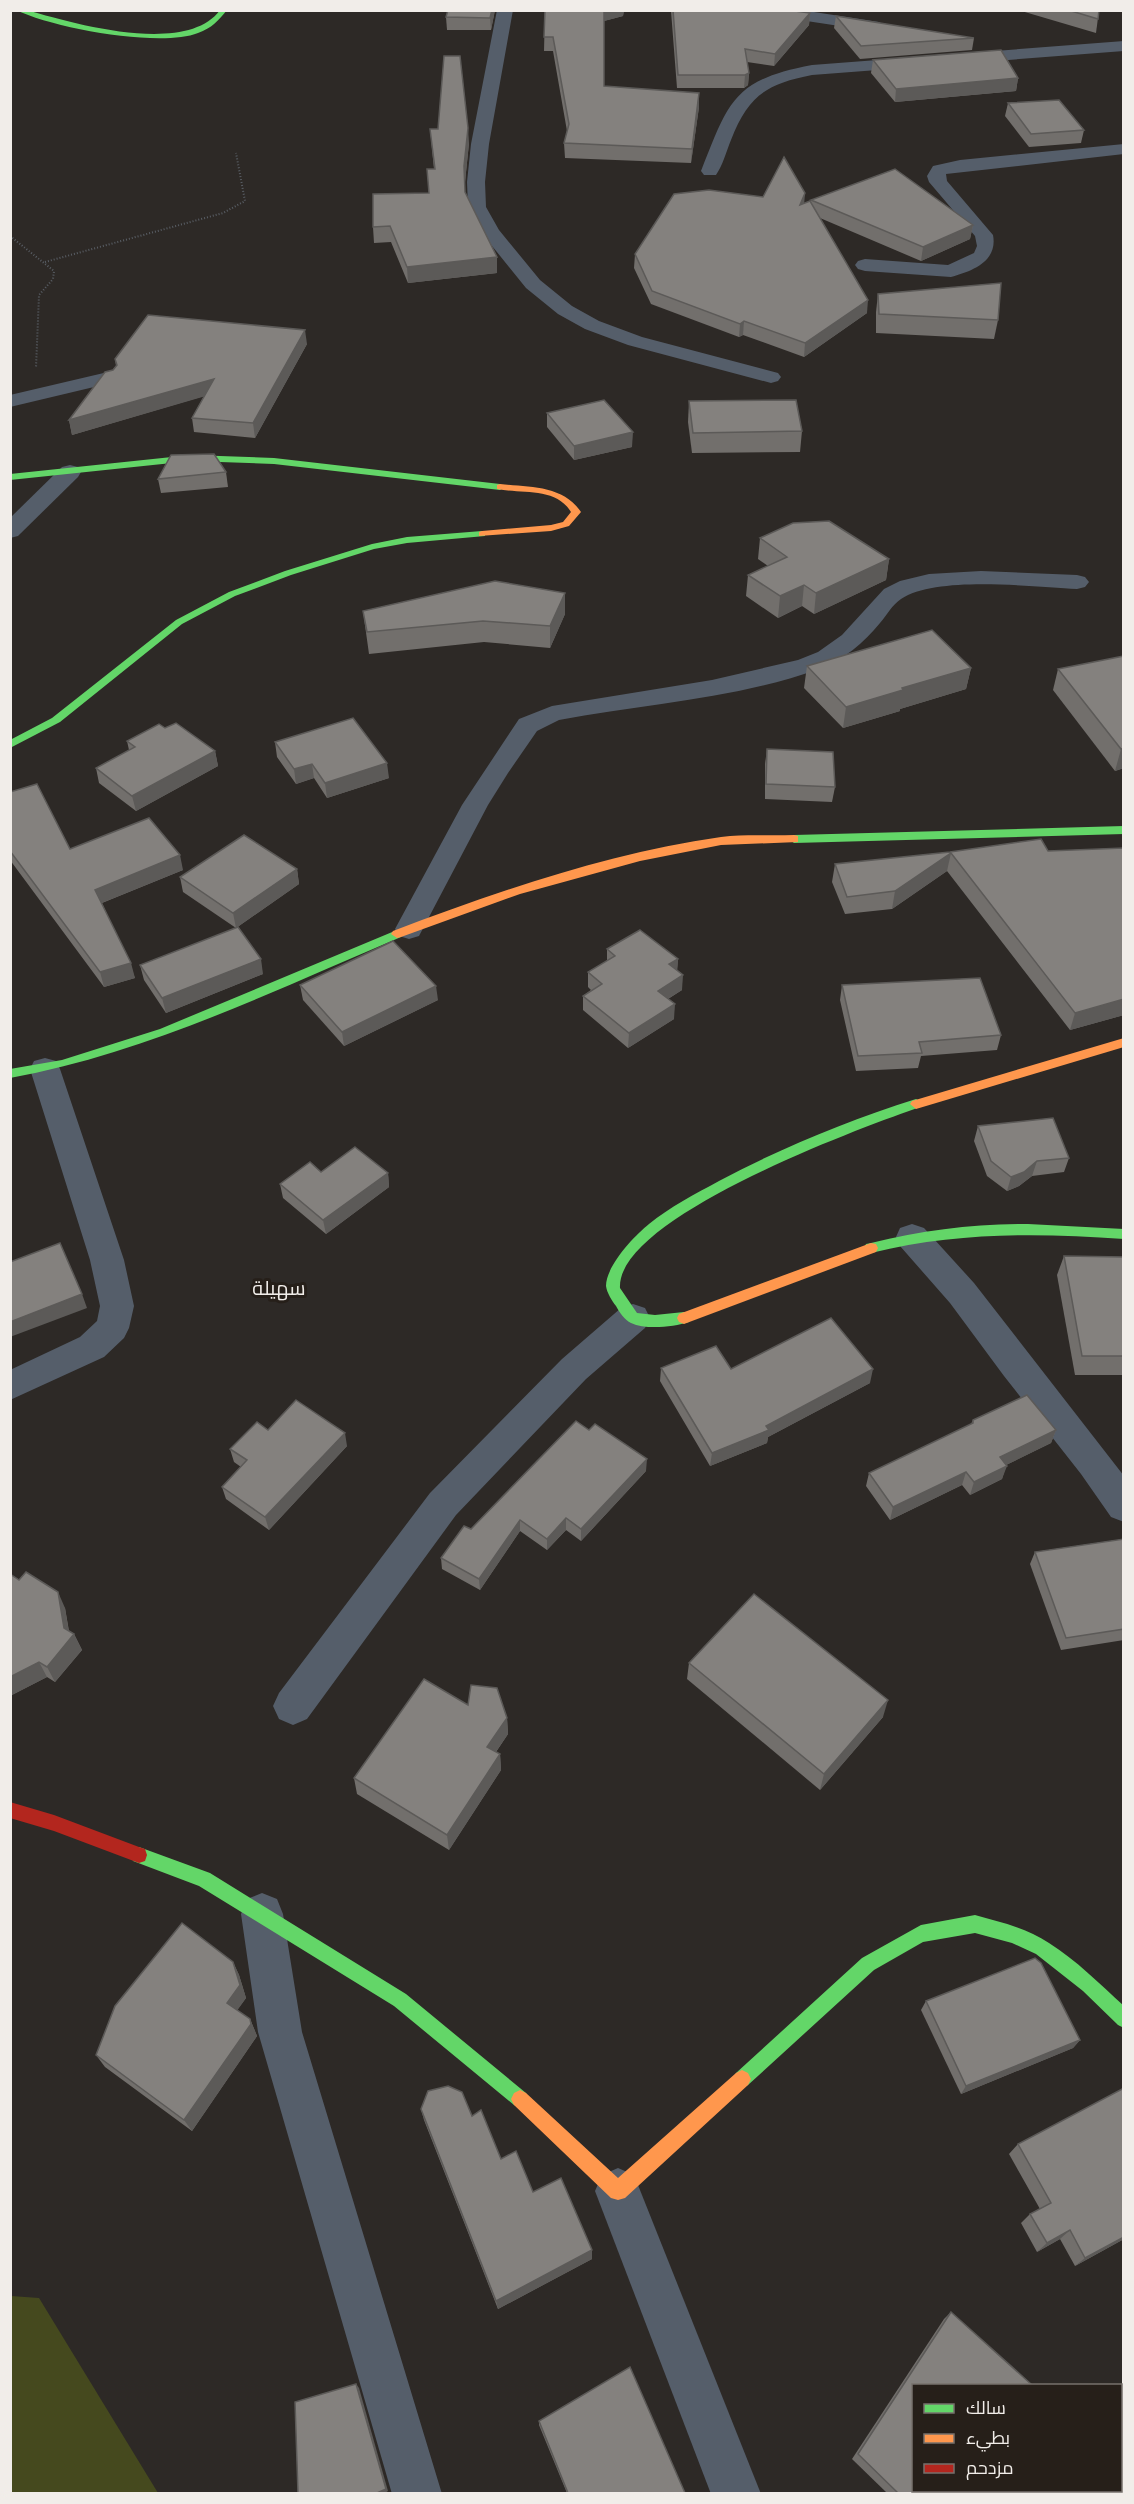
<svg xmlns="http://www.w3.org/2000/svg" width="1134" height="2504" font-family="Poppins,Cairo,sans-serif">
<rect width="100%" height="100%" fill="#2d2926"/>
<!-- green -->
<path fill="#45491e" d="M11,2296L39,2298L158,2493H11Z"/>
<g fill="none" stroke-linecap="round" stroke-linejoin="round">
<!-- path -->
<g stroke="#595e65" stroke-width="2" stroke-dasharray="1 2" stroke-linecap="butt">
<path d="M10,236L54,271L53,279L39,295L36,368"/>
<path d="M45,262L223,213L245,201L236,153"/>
</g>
<!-- street -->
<g fill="#555e6a" fill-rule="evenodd">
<path d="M497,10H513L489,144L485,182L486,207L499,230L540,280L572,306L599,321L642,337L778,373L781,377L778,381L771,383L628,345L585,329L558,314L526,288L484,236L468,207L467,182L471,144Z"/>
<path d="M760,10H801L879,22L887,27L879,32L767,15Z"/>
<path d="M1124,41V51L812,75C766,84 748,96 731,140C726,152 723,165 716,175H704L701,171C729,101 733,80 812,65Z"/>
<path d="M1124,144V154L946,174L947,181L993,235C998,261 973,271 951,277L865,271L858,269L855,265L858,261L865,259L948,265L974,253L977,246L975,236L929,182L927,176L933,166L960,160Z"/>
<path d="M108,372L115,374L118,378L115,382L10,407V395Z"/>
<path d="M70,465L78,467L81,472L78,477L18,536L10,538V518L62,467Z"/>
<path d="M981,571L1077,575L1085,577L1089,582L1085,587L1077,589C1033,587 937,575 901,599C892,605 887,615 880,623C864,643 843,660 819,669C736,699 645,704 559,720L537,731L508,773L488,805L419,936L409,939L399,936L395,929L462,805L519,719L552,706L712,680L798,660L818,652L842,635L884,589L900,581L929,574Z"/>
<path d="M45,1058L56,1061L60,1069L124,1260L134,1306L129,1328L124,1338L104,1357L10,1400V1370L80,1337L97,1321L100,1306L90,1260L30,1069L34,1061Z"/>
<path d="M912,1224L924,1228L974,1283L1124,1476V1522L1111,1517L1081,1474L1004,1376L950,1303L900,1246L896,1237L900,1228Z"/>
<path d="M633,1304L645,1308L650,1318L645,1328L586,1379L456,1515L307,1719L293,1725L279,1719L273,1706L279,1693L430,1493L562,1359L621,1308Z"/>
<path d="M262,1893L277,1899L283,1914L302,2032L442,2494H392L258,2032L241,1914L247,1899Z"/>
<path d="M618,2168L634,2175L761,2494H711L595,2191L602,2175Z"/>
</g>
<!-- fast -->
<g fill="#63d668" fill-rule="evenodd">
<path d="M16,10H27C74,24 187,56 220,10H227C218,21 212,28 198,33C160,48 53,28 16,10Z"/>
<path d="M191,455L274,458L500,484L505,487L500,490L274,464L191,461L10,480V474Z"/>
<path d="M482,531L485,532V536L407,543L374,549L291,575L235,596L182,624L60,722L10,748V740L52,718L176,620L229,592L285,571L372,544L407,537Z"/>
<path d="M1124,826V834L794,843L788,839L794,835Z"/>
<path d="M397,930L401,931L403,934L401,937C273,991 147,1053 10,1078V1069L62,1060L160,1029Z"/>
<path d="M916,1099L920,1101L922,1104L920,1107C863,1127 616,1217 620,1288L637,1313L655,1315L684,1312L689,1314L691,1318L689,1322C673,1327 646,1330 631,1323C625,1320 619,1312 616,1306C612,1301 607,1293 606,1286C606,1266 634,1236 649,1224C670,1207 695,1194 719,1181C781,1148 849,1120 916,1099Z"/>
<path d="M1028,1224L1124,1229V1239C1036,1233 957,1232 871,1253L866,1252L864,1248L866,1244L871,1243C923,1230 974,1224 1028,1224Z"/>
<path d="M139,1847L210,1873L406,1994L526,2093L529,2099L526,2105L520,2108L514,2105L394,2006L199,1886L133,1861L131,1855L133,1849Z"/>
<path d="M975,1915C1000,1922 1027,1928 1049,1943C1076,1960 1100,1984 1124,2006V2028L1118,2025L1083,1991L1036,1954L1012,1943L975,1933L923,1942L874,1970L748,2085L742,2088L736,2085L733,2079L736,2073L862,1958L921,1925Z"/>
</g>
<!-- slow -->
<g fill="#ff974d" fill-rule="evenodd">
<path d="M500,484C529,487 563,485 581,512L569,526L551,531L479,536V532L482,531L551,525L563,522L571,512C556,487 522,494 497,489V485Z"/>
<path d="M794,835L798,836V842L721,845L640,861L520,894L401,937L397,938L391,934L393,931C498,891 609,853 721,837C745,834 770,836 794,835Z"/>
<path d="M1124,1038V1047L916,1109L910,1104L912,1101Z"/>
<path d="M871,1243L876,1244L878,1248L876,1252L684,1324L679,1322L677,1318L679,1314Z"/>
<path d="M742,2070L748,2073L751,2079L748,2085L625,2198L618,2200L611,2198L514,2105L511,2099L514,2093L520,2090L526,2093L618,2178L736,2073Z"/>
</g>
<!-- jam -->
<path fill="#b3261e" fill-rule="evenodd" d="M10,1802L54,1815L139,1847L145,1849L147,1855L145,1861L139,1863L54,1831L10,1818Z"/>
</g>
<!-- wall -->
<g fill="#726f6c">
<path d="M448,10H495L491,30H447L446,17Z"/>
<path d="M545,10H624L623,16L604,21V86L699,107L691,163L565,158L564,143L567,131L553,51H544Z"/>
<path d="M787,10L810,13L809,25L774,66L747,62L749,73L748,85L744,88H677L671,11Z"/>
<path d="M1018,10H1099L1096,33Z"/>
<path d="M836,16L974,38L972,50L860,59L834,28Z"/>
<path d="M873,60L1018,78L1016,91L895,102L871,73Z"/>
<path d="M1008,103L1084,130L1081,143L1029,147L1005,116Z"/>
<path d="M430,129L469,143L465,182V192L497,257V273L408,283L391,242L374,243L373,227L429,193L434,169Z"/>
<path d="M811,200L973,225L970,239L921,261L820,218L867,313L804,357L743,335L739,337L651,304L634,268L635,254L804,203L811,202Z"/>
<path d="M878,294L998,320L994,339L876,333V312Z"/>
<path d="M307,344L255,438L194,432L192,418L204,396L72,435L69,420L116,366L115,359Z"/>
<path d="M689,401L802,431L800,452L692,453L688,422Z"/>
<path d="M547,413L632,447L574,460L547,427Z"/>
<path d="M226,472L228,487L161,493L158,479Z"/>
<path d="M760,538L889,559L886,580L814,614L802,606L778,618L746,596L748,575L768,566L758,559Z"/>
<path d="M363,611L565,614L550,648L484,642L369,654Z"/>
<path d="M1124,656V768L1115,771L1053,690L1058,669Z"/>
<path d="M807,666L971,668L966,689L900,709V711L843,728L804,688Z"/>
<path d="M127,741L215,751L218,766L136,811L99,783L96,768L129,750Z"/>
<path d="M275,742L389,778L327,798L314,778L296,784L277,757Z"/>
<path d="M767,749L835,787L832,802L765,799V764Z"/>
<path d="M10,792L70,849L183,870L102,903L135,978L104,987L10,860Z"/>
<path d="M1124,848V1015L1070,1030L947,871L892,909L845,914L832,882L835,864L950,852L1048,851Z"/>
<path d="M297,869L299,884L236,928L183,892L180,877Z"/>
<path d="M607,949L678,959L677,970L682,990L668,999L674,1019L628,1048L583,1010V996L591,990L588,987V972L607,961Z"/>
<path d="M140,965L263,974L166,1013L144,980Z"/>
<path d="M300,985L438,1000L344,1046L303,1000Z"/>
<path d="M842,985L1001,1035L997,1050L921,1056L918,1068L856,1071L840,1000Z"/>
<path d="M978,1126L1069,1158L1064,1172L1032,1176L1019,1186L1007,1191L987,1176L974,1141Z"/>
<path d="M321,1172L388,1173L389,1187L326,1234L283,1198L280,1184Z"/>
<path d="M1064,1256L1124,1257V1375H1075L1057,1275Z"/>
<path d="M661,1368L731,1369L870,1383L768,1437L767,1443L710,1466L660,1381Z"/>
<path d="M973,1420L1056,1430L1051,1443L1006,1465L1002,1479L970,1495L962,1485L890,1520L866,1486L869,1473L971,1424Z"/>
<path d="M268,1430L347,1446L269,1530L226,1499L222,1487L241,1467L234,1462L230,1449Z"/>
<path d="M646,1471L581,1541L566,1530L547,1550L520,1531L480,1590L442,1569L441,1558L471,1529Z"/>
<path d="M1124,1539V1640L1061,1650L1030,1564L1035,1552Z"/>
<path d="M10,1574L65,1608L69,1631L74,1634L82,1650L55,1682L47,1677L10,1696Z"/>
<path d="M689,1663L883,1717L820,1790L687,1679Z"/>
<path d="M468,1705L507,1718L508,1734L496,1752L500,1754L501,1770L449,1850L357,1794L354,1778Z"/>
<path d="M233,1962L239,1975L246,1998L237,2010L250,2019L257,2036L192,2131L105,2067L96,2055Z"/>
<path d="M926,2001L1080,2040L1073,2048L961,2094L921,2010Z"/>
<path d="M421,2109L472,2116L501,2159L592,2250V2259L498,2309L424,2120Z"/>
<path d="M1018,2144L1124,2239L1075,2266L1060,2239L1037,2252L1021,2223L1030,2214L1040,2209L1009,2154Z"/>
<path d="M951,2312L980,2493H887L852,2459L944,2319Z"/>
<path d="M539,2421L685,2493H567L539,2425Z"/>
</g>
<!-- shaded-wall -->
<g fill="#5c5a58">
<path d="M492,10H495L491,30L490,18Z"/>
<path d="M604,10H624L623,16L604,21Z"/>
<path d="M810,13L809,25L774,66L775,54Z"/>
<path d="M749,73L748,85L744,88L745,75Z"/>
<path d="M1018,78L1016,91L895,102L896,89Z"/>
<path d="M699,93V107L691,163L692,149Z"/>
<path d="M468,128L469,143L465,182L464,166Z"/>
<path d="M805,193L804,206L800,205Z"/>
<path d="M973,225L970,239L921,261L923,247Z"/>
<path d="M497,257V273L408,283L407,267Z"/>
<path d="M868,300L867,313L804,357L805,343Z"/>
<path d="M744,321L743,335L739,337L740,324Z"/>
<path d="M305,330L307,344L255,438L253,423Z"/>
<path d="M214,379L216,393L72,435L69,420Z"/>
<path d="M633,432L632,447L574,460V446Z"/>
<path d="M889,559L886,580L814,614L816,593Z"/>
<path d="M804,585L802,606L778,618L780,596Z"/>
<path d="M565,593V614L550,648V626Z"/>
<path d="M971,668L966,689L900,709V711L843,728L846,707L902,688Z"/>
<path d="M1124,748V768L1115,771L1121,749Z"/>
<path d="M215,751L218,766L136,811L132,796Z"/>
<path d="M387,763L389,778L327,798L325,783Z"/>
<path d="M312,764L314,778L296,784L294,769Z"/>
<path d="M951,853L947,871L892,909L895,891Z"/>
<path d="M180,855L183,870L99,904L95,890Z"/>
<path d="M297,869L299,884L236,928L233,913Z"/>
<path d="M261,959L263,974L166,1013L162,998Z"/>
<path d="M678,959L677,974L669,964Z"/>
<path d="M131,963L135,978L104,987L100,972Z"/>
<path d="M683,975L682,990L658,1005V991Z"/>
<path d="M436,986L438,1000L344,1046L342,1032Z"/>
<path d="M1124,999V1015L1070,1030L1075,1013Z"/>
<path d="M675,1004L674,1019L628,1048L629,1033Z"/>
<path d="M1037,1161L1032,1176L1019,1186L1007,1191L1011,1177Z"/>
<path d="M388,1173L389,1187L326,1234L323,1220Z"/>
<path d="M82,1294L87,1308L10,1337V1322Z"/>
<path d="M873,1369L870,1383L768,1437L767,1443L710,1466L712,1453L766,1426Z"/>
<path d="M1056,1430L1051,1443L996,1470L1000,1457Z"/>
<path d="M345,1433L347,1446L269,1530L265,1517Z"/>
<path d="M647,1459L646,1471L581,1541V1529Z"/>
<path d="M1007,1466L1002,1479L970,1495L974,1482Z"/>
<path d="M966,1472L962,1485L890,1520L893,1507Z"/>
<path d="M566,1518V1530L547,1550V1539Z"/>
<path d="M520,1520V1531L480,1590L479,1579Z"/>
<path d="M58,1592L65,1608L70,1639L74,1634L82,1650L55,1682L47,1667L64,1628Z"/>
<path d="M39,1662L47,1677L10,1696V1677Z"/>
<path d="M888,1700L883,1717L820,1790L824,1774Z"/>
<path d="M507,1718L508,1734L489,1762L487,1747Z"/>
<path d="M500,1754L501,1770L449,1850L447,1835Z"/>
<path d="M233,1962L239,1975L246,1998L234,2015L227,2003Z"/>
<path d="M250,2019L257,2036L192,2131L184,2120Z"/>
<path d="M1080,2040L1073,2048L961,2094L966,2086Z"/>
<path d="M1070,2230L1060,2239L1037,2252L1047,2243Z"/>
<path d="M1124,2237V2239L1075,2266L1085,2258Z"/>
<path d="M592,2250V2259L498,2309L496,2301Z"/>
<path d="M356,2384L359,2388L388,2491L385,2493H377Z"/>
</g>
<!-- building -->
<g fill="#84817e" stroke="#5c5a58" stroke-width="1.5">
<path d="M448,10H492L490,18L446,17Z"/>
<path d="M545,10H604V86L699,93L692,149L564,143L569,124L553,37H544Z"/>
<path d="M673,10H787L810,13L775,54L745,49L749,73L745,75H678Z"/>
<path d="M1068,10H1099L1098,19Z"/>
<path d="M836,16L974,38L861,46Z"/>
<path d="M1001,50L1018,78L896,89L873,60Z"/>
<path d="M444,56H460L468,128L464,166L465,192L497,257L407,267L390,226L373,227V194L429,193L427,169H435L430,129H438Z"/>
<path d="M1059,100L1084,130L1031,134L1008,103Z"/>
<path d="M784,157L805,193L800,205L810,201L868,300L805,343L744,321L740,324L652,291L635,254L674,194L709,190L763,197Z"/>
<path d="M895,169L973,225L923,247L811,200Z"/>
<path d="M1001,283L998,320L879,314L878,294Z"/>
<path d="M148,315L305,330L253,423L192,418L214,379L69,420L105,372L113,370L117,365L115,359Z"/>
<path d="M604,400L633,432L574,446L547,413Z"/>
<path d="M796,400L802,431L693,433L689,401Z"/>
<path d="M214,454L226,472L158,479L171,455Z"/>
<path d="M829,521L889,559L816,593L804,585L780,596L748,575L787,557L760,538L793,523Z"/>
<path d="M495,581L565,593L550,626L483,621L367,632L363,611Z"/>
<path d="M932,630L971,668L902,688L903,690L846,707L807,666Z"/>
<path d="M1124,656V748L1121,749L1058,669Z"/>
<path d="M353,718L387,763L325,783L312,764L294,769L275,742Z"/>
<path d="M176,723L215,751L132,796L96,768L135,747L127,741L159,724L165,728Z"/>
<path d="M767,749L833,752L835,787L766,784Z"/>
<path d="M37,784L70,849L149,818L180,855L95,890L131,963L100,972L10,851V792Z"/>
<path d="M244,835L297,869L233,913L180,877Z"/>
<path d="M1041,839L1048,851L1124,848V999L1075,1013L951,853L895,891L847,897L835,864L950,852Z"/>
<path d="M238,927L261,959L162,998L140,965Z"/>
<path d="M640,930L678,959L669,964L683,975L658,991L675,1004L629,1033L583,996L602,984L588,972L615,956L607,949Z"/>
<path d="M393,941L436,986L342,1032L300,985Z"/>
<path d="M980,978L1001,1035L919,1042L922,1053L858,1056L842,985Z"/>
<path d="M1053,1118L1069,1158L1037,1161L1024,1172L1011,1177L991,1161L978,1126Z"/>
<path d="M355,1147L388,1173L323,1220L280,1184L310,1162L321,1172Z"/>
<path d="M60,1243L82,1294L10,1322V1262Z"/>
<path d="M1064,1256L1124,1257V1356H1082Z"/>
<path d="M831,1318L873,1369L766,1426L769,1430L712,1453L661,1368L716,1346L731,1369Z"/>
<path d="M1027,1395L1056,1430L1000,1457L1007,1466L974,1482L966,1472L893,1507L869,1473L973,1423V1420Z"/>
<path d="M296,1400L345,1433L265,1517L222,1487L247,1460L230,1449L257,1422L268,1430Z"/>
<path d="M576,1421L589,1430L595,1424L647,1459L581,1529L566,1518L547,1539L520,1520L479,1579L441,1558L464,1526L471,1529Z"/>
<path d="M1124,1539V1629L1066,1638L1035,1552Z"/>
<path d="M26,1572L58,1592L64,1628L74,1634L47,1667L39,1662L10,1677V1574L19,1580Z"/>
<path d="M754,1594L888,1700L824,1774L689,1663Z"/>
<path d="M424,1679L468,1705L471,1685L497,1688L507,1718L487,1747L500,1754L447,1835L354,1778Z"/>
<path d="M182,1923L233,1962L240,1985L227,2003L250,2019L251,2024L184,2120L96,2055L115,2006Z"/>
<path d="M1035,1958L1041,1963L1080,2040L966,2086L926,2001Z"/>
<path d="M448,2086L462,2092L472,2116L481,2110L501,2159L516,2151L533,2192L561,2178L592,2250L496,2301L421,2109L428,2091Z"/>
<path d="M1124,2088V2237L1085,2258L1070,2230L1047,2243L1030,2214L1051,2203L1018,2144Z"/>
<path d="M951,2312L1032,2385H914V2490H982L980,2493H898L858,2454Z"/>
<path d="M630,2367L685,2493H568L539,2421Z"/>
<path d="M356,2384L386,2489L377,2493H298L295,2402Z"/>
</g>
<g text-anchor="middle" stroke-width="6" stroke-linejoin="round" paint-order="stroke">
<!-- quarter labels -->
<g font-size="20" fill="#f1ede9" stroke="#261f19">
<text x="279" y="1295">سهيلة</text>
</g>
</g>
<!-- border -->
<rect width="1134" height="2504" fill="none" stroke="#f1ede9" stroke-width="24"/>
<!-- legend -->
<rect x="912" y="2384" width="210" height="108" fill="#261f19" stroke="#77716c" stroke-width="1.5"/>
<rect x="924" y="2404" width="30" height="9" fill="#63d668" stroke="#77716c" stroke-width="1.5"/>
<text x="966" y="2414" font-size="18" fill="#f1ede9">سالك</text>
<rect x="924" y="2434" width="30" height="9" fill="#ff974d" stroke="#77716c" stroke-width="1.5"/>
<text x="966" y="2444" font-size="18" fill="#f1ede9">بطيء</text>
<rect x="924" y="2464" width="30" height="9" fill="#b3261e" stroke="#77716c" stroke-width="1.5"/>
<text x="966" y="2474" font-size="18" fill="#f1ede9">مزدحم</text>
</svg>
